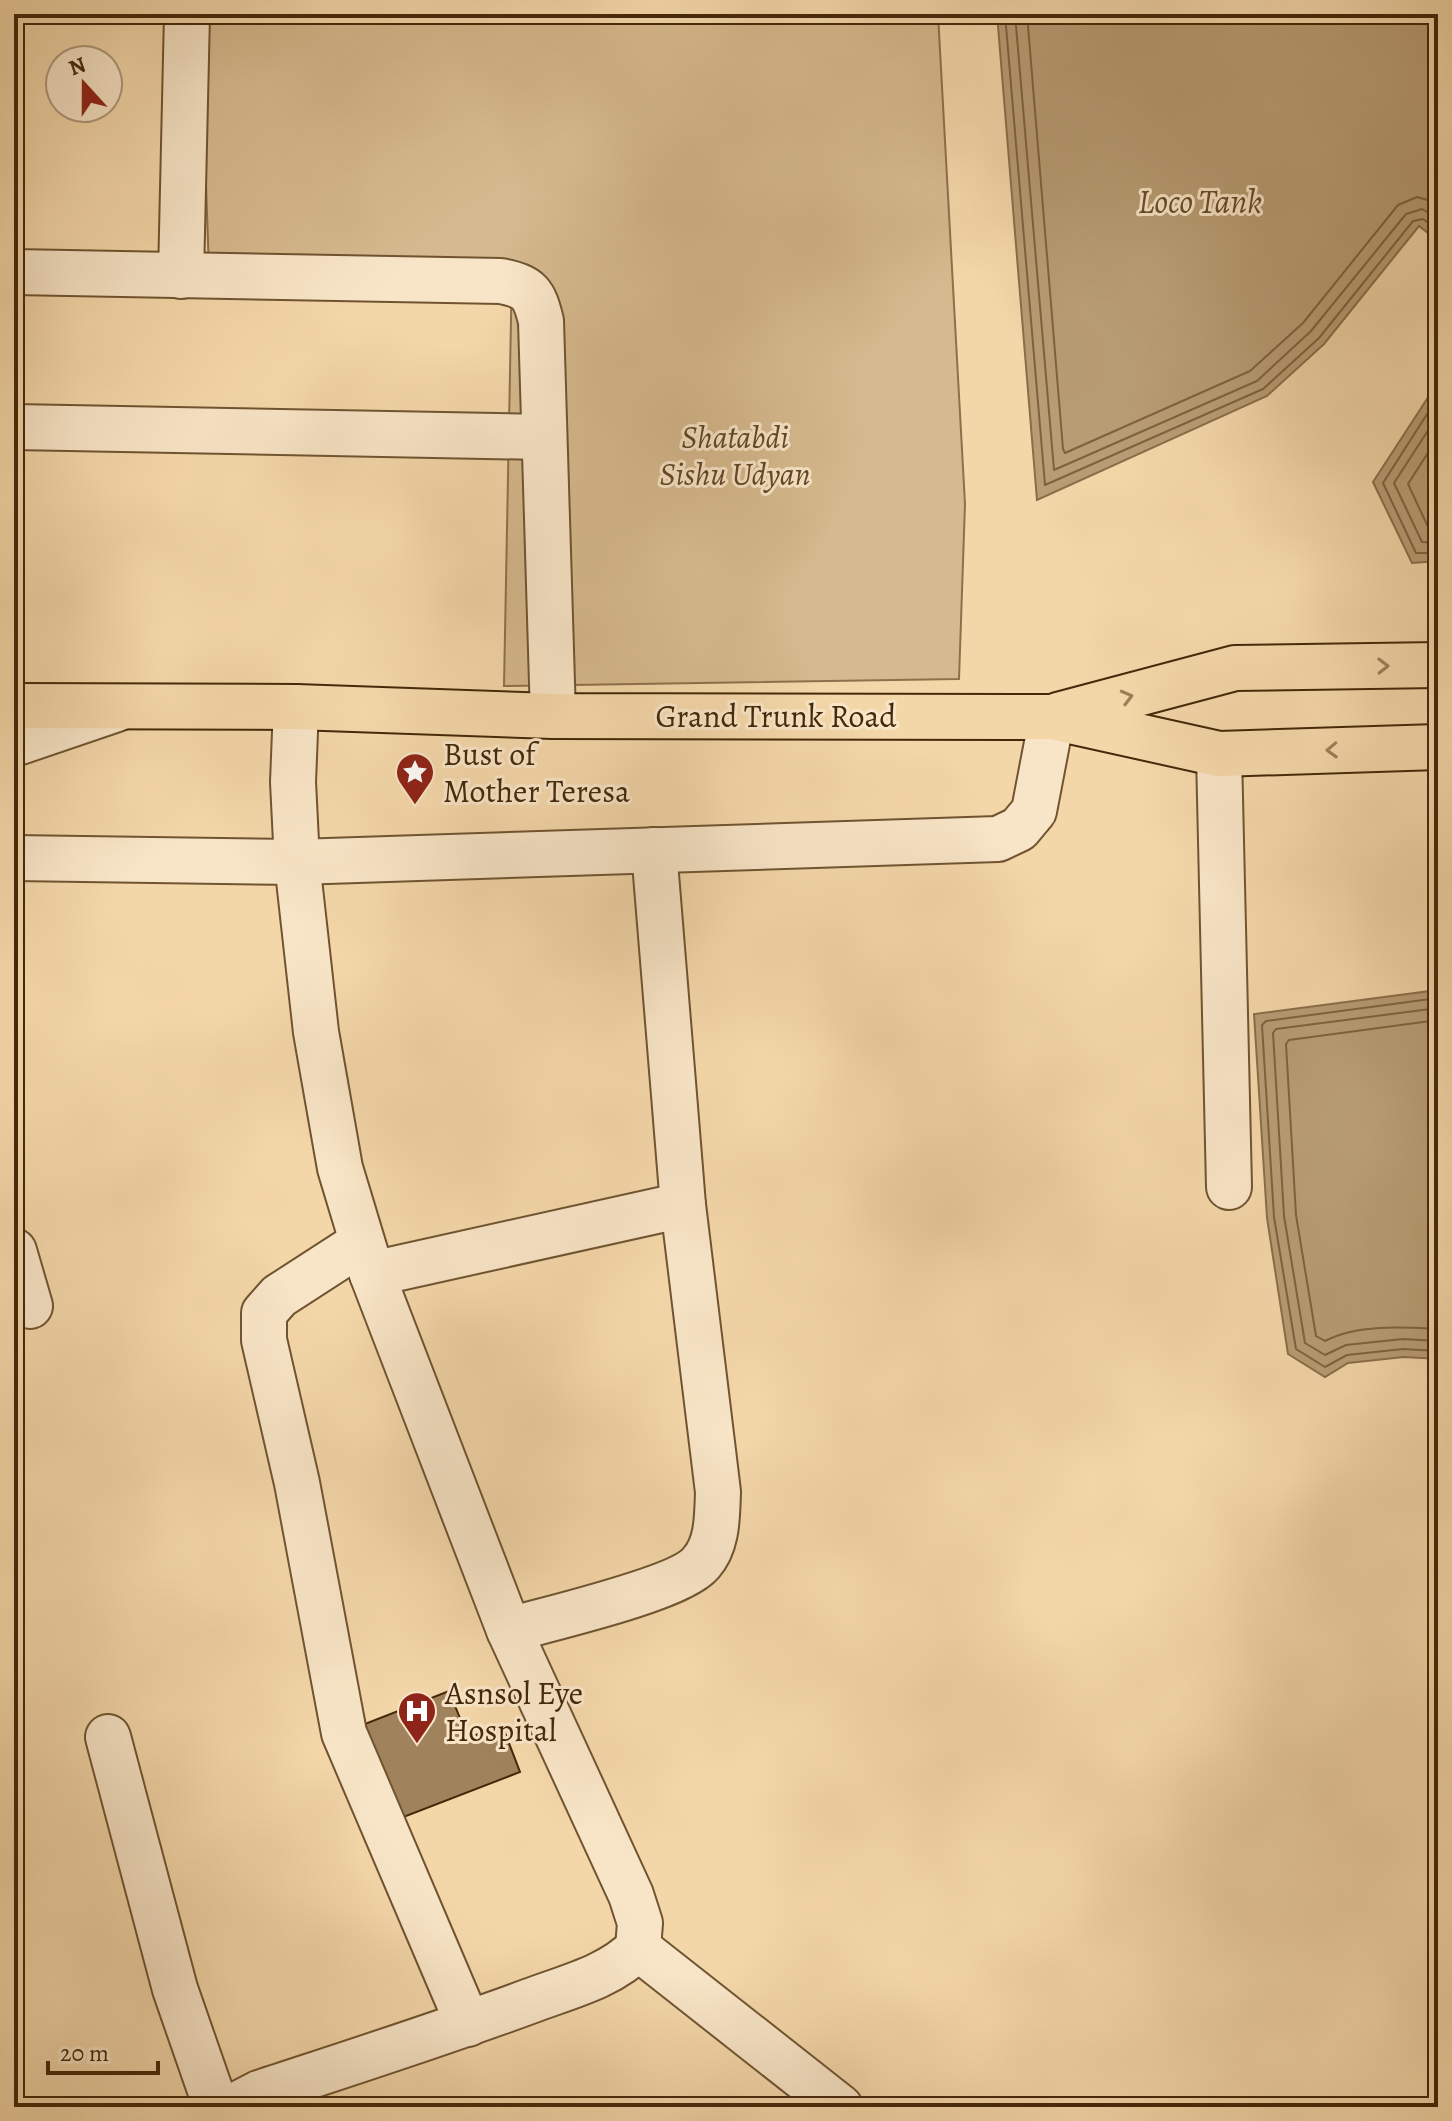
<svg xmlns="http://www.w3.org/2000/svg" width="1452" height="2121" font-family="Alegreya,serif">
<rect width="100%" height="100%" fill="#f4d7a9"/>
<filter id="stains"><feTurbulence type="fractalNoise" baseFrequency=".0025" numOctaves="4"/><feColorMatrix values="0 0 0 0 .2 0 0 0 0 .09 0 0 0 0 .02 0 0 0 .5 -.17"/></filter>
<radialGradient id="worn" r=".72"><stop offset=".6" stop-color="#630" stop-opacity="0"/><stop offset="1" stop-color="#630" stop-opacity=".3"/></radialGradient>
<!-- green -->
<path fill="#d6b98e" stroke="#8d704c" stroke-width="2" d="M200,14H938L965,504L959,679L504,686L512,267L209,270Z"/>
<!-- water -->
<g fill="#b89c73" stroke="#8a6e49" stroke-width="2">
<path d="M997,14H1438V241L1419,226L1324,344L1267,396L1037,500Z"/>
<path d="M1438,382V561L1412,563L1373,482Z"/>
<path d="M1438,990V1359L1404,1357L1348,1363L1325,1377L1288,1354L1267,1218L1254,1014Z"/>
</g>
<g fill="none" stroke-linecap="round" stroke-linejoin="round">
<!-- shore -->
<g stroke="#7e623e" stroke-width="2">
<path d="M1005,14L1045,485L1263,389L1319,338L1413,221L1423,219L1438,230"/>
<path d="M1015,14L1054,470L1257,381L1311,331L1406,214L1422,209L1438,218"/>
<path d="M1027,14L1063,449L1065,453L1250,371L1303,323L1398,205L1417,197L1438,203"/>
<path d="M1438,397L1383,483L1416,553H1438"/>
<path d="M1438,415L1394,483L1422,542L1438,543"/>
<path d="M1438,437L1408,484L1429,529L1438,531"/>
<path d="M1438,998L1266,1021L1262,1025L1274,1217L1296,1349L1325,1367L1347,1355L1403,1349L1438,1351"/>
<path d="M1438,1008L1276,1029L1273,1033L1284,1216L1305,1343L1325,1355L1346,1345L1403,1339L1438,1341"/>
<path d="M1438,1020L1289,1040L1286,1044L1296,1215L1316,1336L1325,1341C1357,1324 1403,1327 1438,1329"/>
</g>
</g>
<!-- building -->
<path fill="#a0835c" stroke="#442809" stroke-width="2" d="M449,1691L468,1738L502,1725L520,1772L388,1823L352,1729Z"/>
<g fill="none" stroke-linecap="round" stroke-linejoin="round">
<defs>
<g id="minor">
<path d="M14,272L501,281C530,287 534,293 541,321L553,716"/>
<path d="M181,276L187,14"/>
<path d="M14,427L543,437"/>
<path d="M14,744L117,709"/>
<path d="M1219,754L1229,1187"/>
<path d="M14,858L297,862L998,839L1019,829L1034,811L1052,717"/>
<path d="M361,1243L279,1296L264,1313V1340L297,1483L344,1733L468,2024"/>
<path d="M14,1251L30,1306"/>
<path d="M372,1274L683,1205"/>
<path d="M509,1630C547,1619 680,1589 701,1563C718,1544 717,1516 718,1492L683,1205L654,850"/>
<path d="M108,1737L175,1989L216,2107"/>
<path d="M638,1948L840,2107"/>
<path d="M232,2107L259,2093C350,2063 441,2034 530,2001C567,1987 610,1977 638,1948L640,1923L631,1895L509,1630L372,1274L340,1168L316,1032L297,862L293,782L296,707"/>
</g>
<g id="major">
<path d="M14,706L296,707L553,716L1052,717L1219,754L1438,747"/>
<path d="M1058,715L1235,668L1438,665"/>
</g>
</defs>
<!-- minor casing -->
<use href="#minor" stroke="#705431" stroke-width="48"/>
<!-- major casing -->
<use href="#major" stroke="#442809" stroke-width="48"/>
<!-- minor -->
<use href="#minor" stroke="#f8e5c7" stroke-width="44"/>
<!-- major -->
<use href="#major" stroke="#f4d7a9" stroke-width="44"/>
</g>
<!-- one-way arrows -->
<defs><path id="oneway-chevron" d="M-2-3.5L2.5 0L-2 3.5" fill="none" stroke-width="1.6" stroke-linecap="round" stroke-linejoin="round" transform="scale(2)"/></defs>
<g stroke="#9c8059">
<use href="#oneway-chevron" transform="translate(1383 666) rotate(-1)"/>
<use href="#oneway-chevron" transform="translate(1127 697) rotate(-15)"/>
<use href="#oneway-chevron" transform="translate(1332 750) rotate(178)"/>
</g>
<!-- icons -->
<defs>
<symbol id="sight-pin" viewBox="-11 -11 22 30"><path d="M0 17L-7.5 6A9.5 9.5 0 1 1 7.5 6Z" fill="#8f2418" stroke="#f8e5c7"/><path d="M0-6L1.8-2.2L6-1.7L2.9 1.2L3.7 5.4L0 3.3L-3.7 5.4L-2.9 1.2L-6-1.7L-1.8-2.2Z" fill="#fff"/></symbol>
<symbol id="hospital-pin" viewBox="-11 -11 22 30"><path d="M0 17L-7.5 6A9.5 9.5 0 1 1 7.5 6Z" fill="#8f2418" stroke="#f8e5c7"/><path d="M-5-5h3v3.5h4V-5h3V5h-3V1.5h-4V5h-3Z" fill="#fff"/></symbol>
</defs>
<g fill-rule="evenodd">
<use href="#sight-pin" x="393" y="750" width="44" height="60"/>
<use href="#hospital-pin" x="395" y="1689" width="44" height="60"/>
</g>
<g text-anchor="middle" stroke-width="6" stroke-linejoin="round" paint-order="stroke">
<!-- park labels -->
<g font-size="32" font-style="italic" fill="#614524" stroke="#f8e5c7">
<text x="735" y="448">Shatabdi<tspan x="735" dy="37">Sishu Udyan</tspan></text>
</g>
<!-- street labels -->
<g font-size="32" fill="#442809" stroke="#f8e5c7">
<text x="776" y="727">Grand Trunk Road</text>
</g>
<!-- poi labels -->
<g font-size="32" fill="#442809" stroke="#f8e5c7" text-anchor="start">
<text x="443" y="765">Bust of<tspan x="443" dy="37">Mother Teresa</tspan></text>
<text x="445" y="1704">Asnsol Eye<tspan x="445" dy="37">Hospital</tspan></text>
</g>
<!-- water labels -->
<g font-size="34" font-style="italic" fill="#674b29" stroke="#f8e5c7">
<text x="1200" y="213">Loco Tank</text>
</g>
</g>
<!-- margin -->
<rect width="1452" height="2121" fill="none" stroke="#f4d7a9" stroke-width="48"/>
<rect x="16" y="16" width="1420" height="2089" fill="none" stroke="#442809" stroke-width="4"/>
<rect x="24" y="24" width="1404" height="2073" fill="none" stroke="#442809" stroke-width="2"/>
<!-- north arrow -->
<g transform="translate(84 84) rotate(339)"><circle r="38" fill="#f8e5c7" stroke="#b0997b" stroke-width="2"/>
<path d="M0-6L14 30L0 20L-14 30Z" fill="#8f2418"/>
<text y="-12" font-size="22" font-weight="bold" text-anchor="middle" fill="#442809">N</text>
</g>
<!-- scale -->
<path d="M48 2061v12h110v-12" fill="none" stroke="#442809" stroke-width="4"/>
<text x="60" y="2061" font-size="24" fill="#442809" stroke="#f8e5c7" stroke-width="6" paint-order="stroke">20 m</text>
<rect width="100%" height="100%" filter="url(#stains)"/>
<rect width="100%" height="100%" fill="url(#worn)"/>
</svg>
